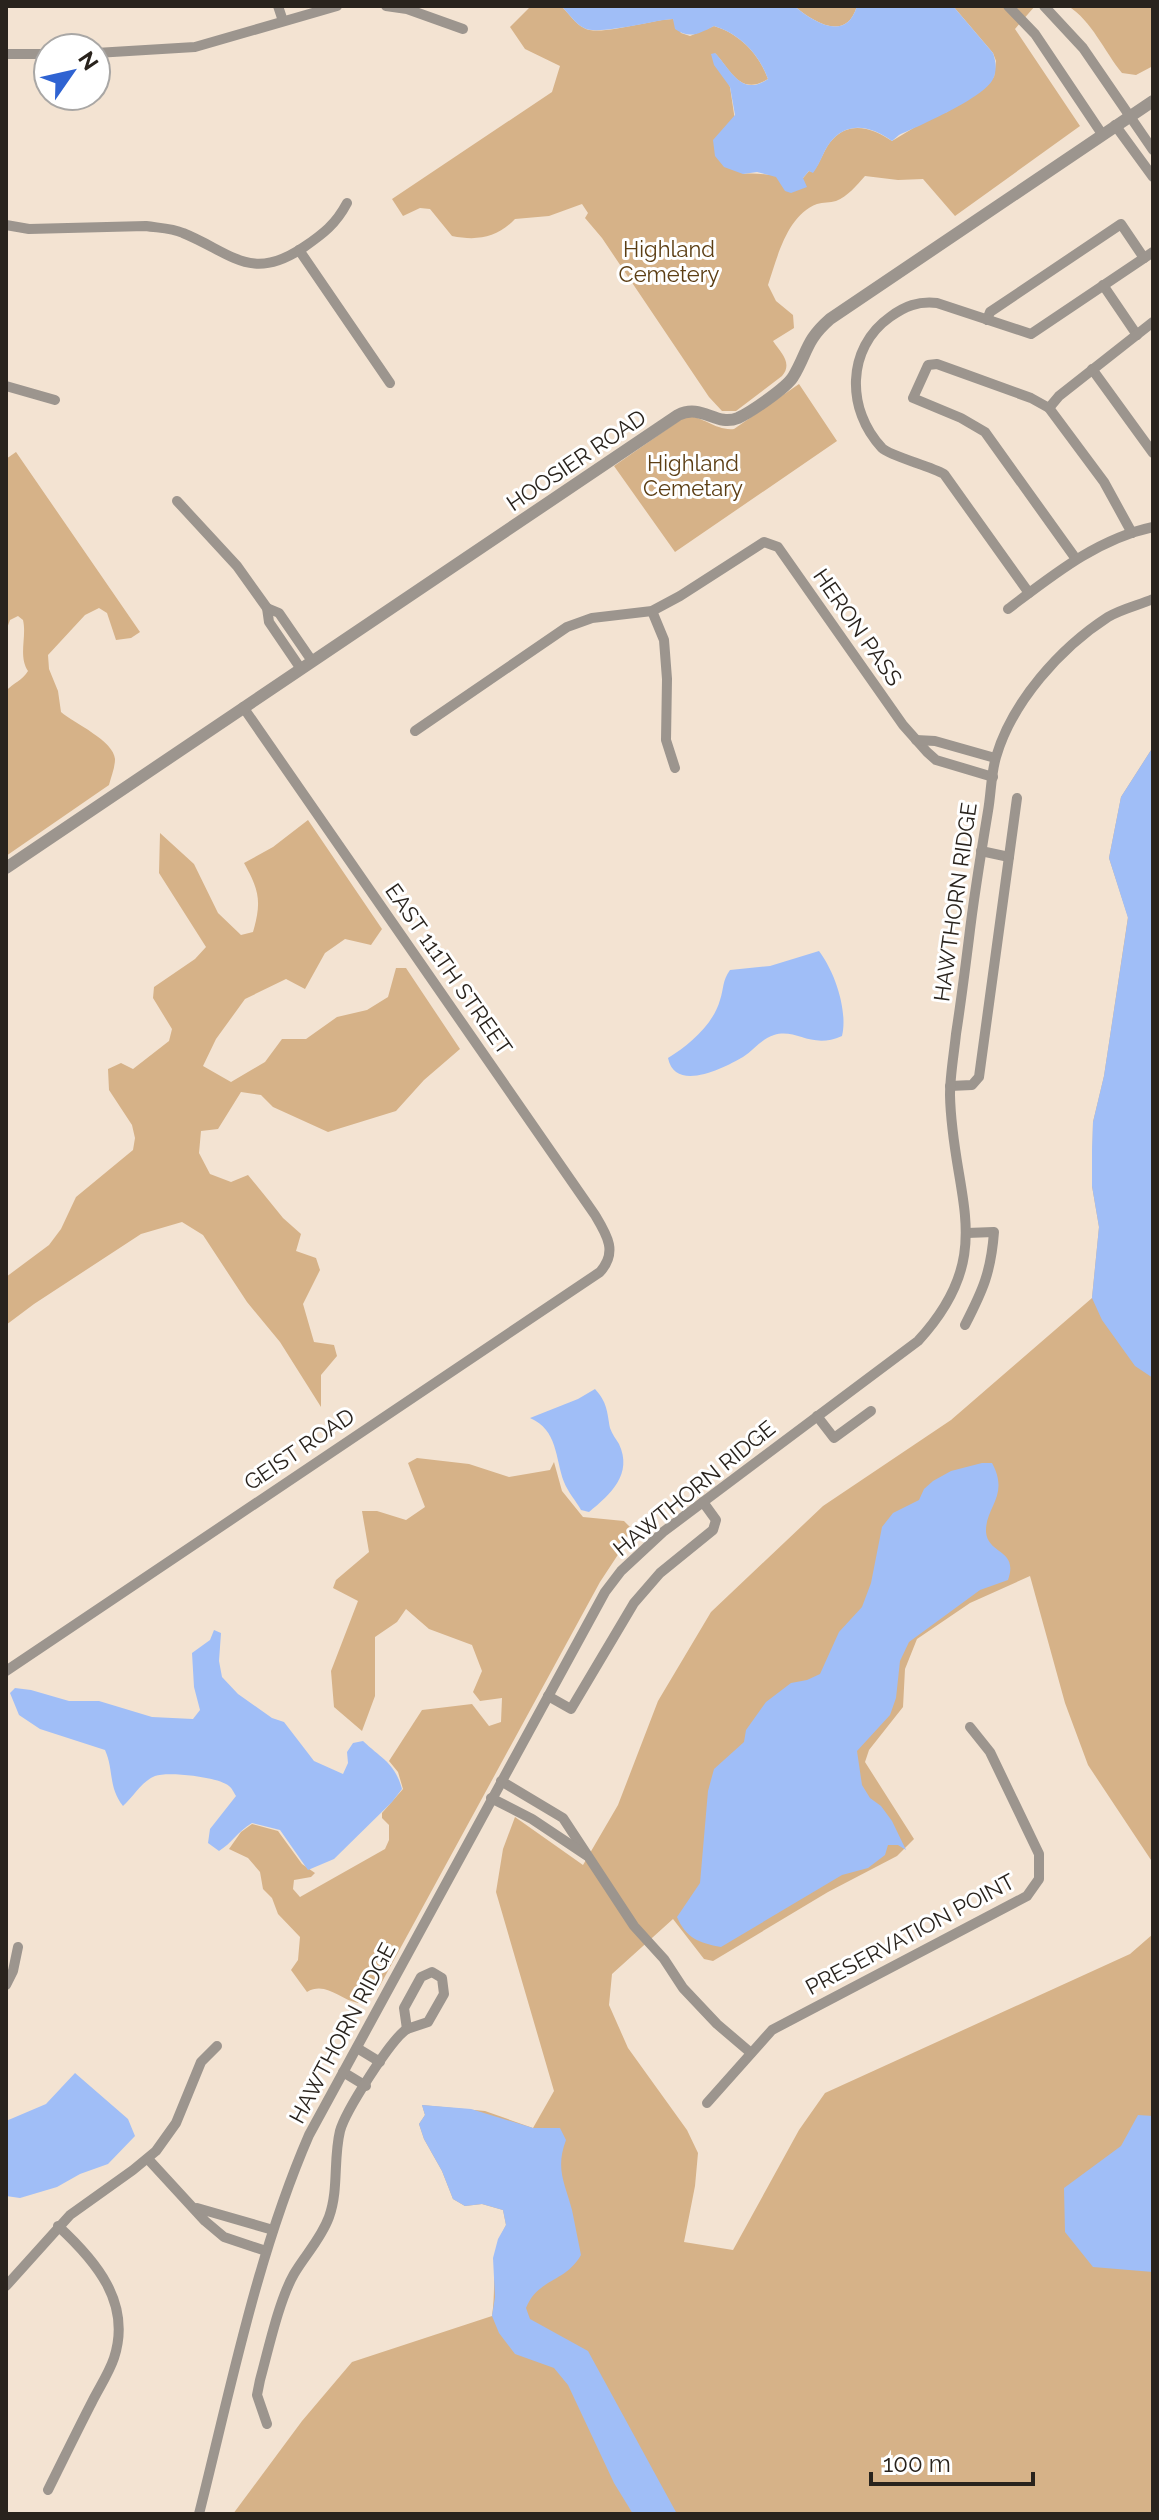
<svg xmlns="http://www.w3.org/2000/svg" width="1159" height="2520" font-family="Raleway,sans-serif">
<rect width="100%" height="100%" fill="#f3e3d2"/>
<!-- green -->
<g fill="#d6b288">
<path d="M524,6H561C569,13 574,23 584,28C599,37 653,19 673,19L681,33L690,36L714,26C740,34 759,54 768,79C740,97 730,69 715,53L730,87L743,174C762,172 782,178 803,178L809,171L813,172C821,162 824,148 833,139C851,120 874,129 892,141L930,118L947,112L994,77L996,61L993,53L953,6H1035L1015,29L1080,126L955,216L923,179L898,180L865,176C856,186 848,196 836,201C830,203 823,202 817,204C787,215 777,258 768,285L776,301L793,315L794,328L773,341C781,353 793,363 782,376L736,411H722L709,397L602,238L585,218L588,213L582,204L549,216L515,219C497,238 477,241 452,236L430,209L420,208L403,216L392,199L552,92L560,66L525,49L510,27L529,8Z"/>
<path d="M794,6H857C846,43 814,22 794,6Z"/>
<path d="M1068,6H1153V66L1136,75L1122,73C1104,51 1092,21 1068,6Z"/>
<path d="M799,384L837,441L675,552L614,466L686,416C703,416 716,431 734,429Z"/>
<path d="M16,452L140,632L131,638L116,640L107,613L99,608L85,615L48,655L49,669L58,691L61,712C74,723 114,741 115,759C115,768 111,777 109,785L6,856V691C13,683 23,680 28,671C18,656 27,637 23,620L18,616L10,620L6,631V459Z"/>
<path d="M1153,747V1863L1088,1765L1065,1703L1030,1576L970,1603L917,1639L905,1669L903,1707L869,1750L865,1762L914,1839L897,1856L828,1892L713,1961L704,1959L673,1919L612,1974L609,2005L628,2048L687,2130L698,2153L695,2186L684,2242L733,2250L799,2130L825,2093L1130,1954L1153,1934V2514H233L302,2421L352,2362L492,2316C497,2283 489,2256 506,2225L503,2210L482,2204L465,2206L453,2199L442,2171L424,2139L419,2124L425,2115L422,2105L485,2111L533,2128L554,2091L496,1892L503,1849L515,1817L583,1865L618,1805L658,1701L711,1612L823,1506L951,1420L1092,1298L1099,1227L1092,1186L1093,1122L1104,1076L1128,917L1109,858L1121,797Z"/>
<path d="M308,820L382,929L371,945L345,939L325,953L305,989L286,979L245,999L216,1039L203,1066L231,1082L265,1062L282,1039H306L337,1017L367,1010L388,997L396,968H406L460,1049L424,1080L396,1111L328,1132L273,1107L261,1095L241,1092L218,1129L201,1131L199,1153L210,1174L231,1182L248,1175L283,1218L301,1234L296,1251L316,1258L320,1270L303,1304L314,1342L334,1345L337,1356L321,1375V1407L280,1342L247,1302L203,1235L182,1222L141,1234L34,1304L6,1325V1277L49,1245L61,1229L76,1197L133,1150L135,1138L132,1125L109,1090L108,1069L121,1063L133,1069L169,1041L172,1029L153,998L154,987L195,959L206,947L159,873L160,833L194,864L218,913L241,935L253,932C262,901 259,890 244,863L273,847Z"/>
<path d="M417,1458L469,1464L509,1477L550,1470L554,1462L562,1491L583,1517L624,1521L631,1528L623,1547L600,1582L377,1991L358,2003C340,2000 326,1981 307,1992L291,1970L298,1960L300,1937L278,1914L272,1898L263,1889L260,1872L248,1858L229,1849L241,1832L252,1824L278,1831L302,1864L315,1873L311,1877L294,1880L293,1889L300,1897L385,1849L389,1840V1825L382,1818V1813L403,1789L398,1772L389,1761L422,1710L472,1704L489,1726L501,1722L502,1698L480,1701L473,1692L482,1671L472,1645L429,1629L406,1609L397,1622L375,1637V1696L362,1731L334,1707L331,1671L358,1601L333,1588L336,1580L369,1552L362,1511H377L406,1520L425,1507L408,1463Z"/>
</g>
<!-- water -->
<g fill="#a0bef7">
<path d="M561,6H794C814,22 846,43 857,6H953L993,53C996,61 997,71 993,79C984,98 919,126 899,135L892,141C874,128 851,120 833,139C824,148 821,163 813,173L809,171L803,178L807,187L791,193L785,191L776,177L757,172L743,174L724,167L715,156L713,140L735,115L730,87L714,65L711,54L715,53C730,68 741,98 768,79C759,54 740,34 714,26C699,34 689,39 675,29L673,19C654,20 597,36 584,28C574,23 569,13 561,6Z"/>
<path d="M1153,747V1378L1135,1366L1102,1320L1092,1298L1099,1227L1092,1186V1149L1093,1122L1104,1076L1128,918L1109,858L1121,797Z"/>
<path d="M819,951C835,972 848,1011 842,1036C811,1050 797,1028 774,1035C761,1039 754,1050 743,1057C724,1068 675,1093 668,1058C689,1045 713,1025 720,1000C724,988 722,981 730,970L770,966Z"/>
<path d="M595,1389C607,1402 607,1411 610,1428C612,1434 616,1439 619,1444C633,1474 611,1494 589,1512L581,1510C576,1501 568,1492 564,1482C555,1458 558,1430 530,1418L578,1399Z"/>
<path d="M982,1463H992C1010,1496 985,1507 986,1532C988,1555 1019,1549 1008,1580L980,1590L909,1642L900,1661L896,1698L890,1715L857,1751L862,1785L870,1798L881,1806L892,1821L906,1850L898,1845H888L885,1855L868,1868L842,1875L721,1947C699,1943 686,1938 677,1917L700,1883L708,1791L714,1769L744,1742L746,1730L766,1702L791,1683L807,1680L820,1674L839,1632L862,1607L871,1583L882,1527L893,1513L919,1500L924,1489L933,1481L951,1471Z"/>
<path d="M214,1630L221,1633L219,1661L222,1677L238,1694L272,1718L284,1722L314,1761L343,1774L348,1763L347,1752L353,1743L363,1741C382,1759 395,1763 402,1789L392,1802L334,1859L308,1870L280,1830L252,1823C238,1831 232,1843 219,1851L208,1843L210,1829L236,1796C234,1793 232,1788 229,1786C219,1777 168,1771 155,1776C142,1781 134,1796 123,1806C108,1787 114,1770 105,1750L40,1729L19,1715L10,1693L15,1688L31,1690L69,1701H99L152,1717L193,1719L200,1710L194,1687L192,1653L210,1640Z"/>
<path d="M75,2073L128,2119L135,2136L108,2164L80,2174L57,2187L20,2198L6,2196V2121L46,2104Z"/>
<path d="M422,2105L471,2109L533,2128H560L566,2140C555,2169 565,2183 572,2210C575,2225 578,2240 581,2255C565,2283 538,2278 526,2308L530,2319L588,2351L677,2514H633L614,2483L568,2385L554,2368L515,2354L499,2333L492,2316L495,2297L493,2258L498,2239L506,2225L503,2210L482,2204L465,2206L453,2199L442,2171L424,2139L419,2124L425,2115Z"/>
<path d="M1138,2115L1153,2116V2272L1093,2267L1065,2232L1064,2188L1121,2146Z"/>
</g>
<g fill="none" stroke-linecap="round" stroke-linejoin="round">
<!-- minor -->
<g stroke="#9c958e" stroke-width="10">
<path d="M278,6L283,21"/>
<path d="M386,6L407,9L463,29"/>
<path d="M1008,6L1035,34L1102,134"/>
<path d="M1044,6L1083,48L1153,150"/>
<path d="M96,53L195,47L337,6"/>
<path d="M6,54H48"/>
<path d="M1115,125L1153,177"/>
<path d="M6,225L29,229L146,226C159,228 172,228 183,233C232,253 251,283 304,247C323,234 336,224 347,203"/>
<path d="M299,250L390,383"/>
<path d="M1103,285L1137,335"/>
<path d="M987,320L990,312L1121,224L1144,258"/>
<path d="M1092,369L1153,453"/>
<path d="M6,386L55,400"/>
<path d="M1049,408L1059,396L1153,322"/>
<path d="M177,501L237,566L267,608L269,622L301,669"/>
<path d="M1076,559L985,432L961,418L913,398L928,365L937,364L962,373L1031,398L1049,408L1104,482L1132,533"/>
<path d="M1029,593L944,474C930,466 890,456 882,448C846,410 846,348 890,317C905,306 918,301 937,303L1031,334L1153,252"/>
<path d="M267,608L279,613L312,661"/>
<path d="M1008,609C1053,575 1097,539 1153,527"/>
<path d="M652,611L664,640L667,679L666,740L675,768"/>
<path d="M415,731L567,627L592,618L652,611L680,596L764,542L778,547L903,725L927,752L936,760L993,777"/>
<path d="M916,740L935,741L995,758"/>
<path d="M981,851L1009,857"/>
<path d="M950,1086L972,1085L979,1077L1017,798"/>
<path d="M965,1325C983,1290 991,1272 994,1232L967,1233"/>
<path d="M817,1416L834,1438L871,1411"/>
<path d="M6,1671L600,1272C618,1252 607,1235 595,1215L243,707"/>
<path d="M548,1696L571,1709L634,1603L660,1573L713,1530L716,1520L703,1502"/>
<path d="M501,1781L563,1818L634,1926L664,1959L683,1988L717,2024L751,2053"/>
<path d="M491,1798L532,1819L586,1855"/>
<path d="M432,1972L442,1978L444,1994L428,2022L407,2029L404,2008L421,1977Z"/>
<path d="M6,1985L13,1971L18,1947"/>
<path d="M357,2048L380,2062"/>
<path d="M343,2072L366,2086"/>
<path d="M707,2103L772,2030L1027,1896L1039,1879V1854L990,1752L970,1727"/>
<path d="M148,2159L205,2221L224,2237L266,2251"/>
<path d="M197,2208L273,2230"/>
<path d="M6,2286L70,2215L133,2170L156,2151L176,2123L201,2062L217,2046"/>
<path d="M267,2424L257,2395L260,2380C268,2351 279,2300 294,2274C305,2255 321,2239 329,2217C339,2189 333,2160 340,2131C345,2112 391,2039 407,2029"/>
<path d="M48,2490C63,2460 77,2431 92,2402C99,2388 109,2373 114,2358C132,2303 96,2261 58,2226"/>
<path d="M199,2514C231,2387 257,2255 309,2135L605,1592L621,1571L663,1532L918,1341C1000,1252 952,1197 950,1095C950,1075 954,1054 956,1034C961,1002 965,970 969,938C974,895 981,853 988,811C991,794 991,774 996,757C1012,702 1060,648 1108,617C1121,609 1139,605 1153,599"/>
</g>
<!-- tertiary -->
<path stroke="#9c958e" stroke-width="12" d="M6,868L678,415C702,403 716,427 738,418C751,412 786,388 793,377C808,352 805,341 830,319L1153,101"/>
</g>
<g text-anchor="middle" stroke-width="6" stroke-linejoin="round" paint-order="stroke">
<!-- park labels -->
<g font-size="22" fill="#5c3e14" stroke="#fff">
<text x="669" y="257">Highland<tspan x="669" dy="25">Cemetery</tspan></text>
<text x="693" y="471">Highland<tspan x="693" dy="25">Cemetary</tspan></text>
</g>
<!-- street labels -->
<g font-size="22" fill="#29231d" stroke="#fff">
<text transform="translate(576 460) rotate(-34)" y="8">HOOSIER ROAD</text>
<text transform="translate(858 627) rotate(55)" y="8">HERON PASS</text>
<text transform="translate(955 902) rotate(-82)" y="8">HAWTHORN RIDGE</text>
<text transform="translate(449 969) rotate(55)" y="8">EAST 111TH STREET</text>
<text transform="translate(299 1449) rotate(-34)" y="8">GEIST ROAD</text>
<text transform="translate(694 1488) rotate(-39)" y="8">HAWTHORN RIDGE</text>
<text transform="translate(910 1934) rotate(-28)" y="8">PRESERVATION POINT</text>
<text transform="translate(342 2033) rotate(-62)" y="8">HAWTHORN RIDGE</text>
</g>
</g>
<!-- border -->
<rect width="1159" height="2520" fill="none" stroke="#29231d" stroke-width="16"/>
<!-- north arrow -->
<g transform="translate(72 72) rotate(56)"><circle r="38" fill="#ffffff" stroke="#a9a7a5" stroke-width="2"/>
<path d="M0-6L14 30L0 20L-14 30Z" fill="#2f63d2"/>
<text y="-12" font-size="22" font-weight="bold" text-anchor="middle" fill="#29231d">N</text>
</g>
<!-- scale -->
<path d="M871 2472v12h162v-12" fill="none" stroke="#29231d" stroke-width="4"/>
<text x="883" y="2472" font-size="24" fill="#29231d" stroke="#ffffff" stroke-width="6" paint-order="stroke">100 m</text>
</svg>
